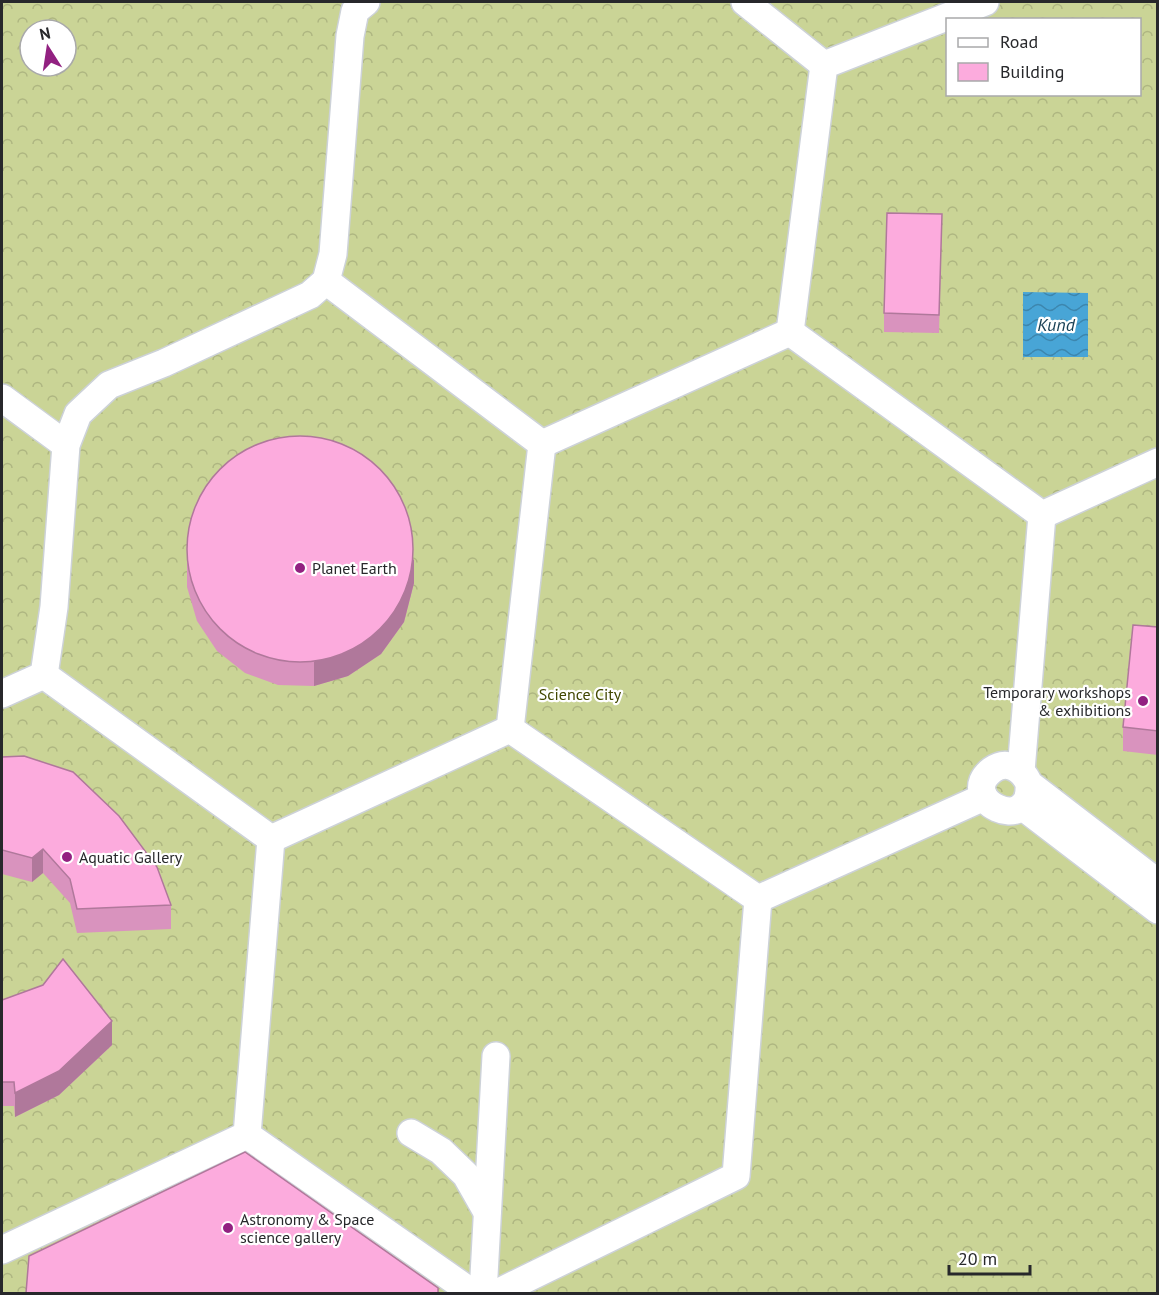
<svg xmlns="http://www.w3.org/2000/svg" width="1159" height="1295" font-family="'PT Sans',sans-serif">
<defs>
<pattern id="forest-crowns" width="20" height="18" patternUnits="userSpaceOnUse" patternTransform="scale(1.5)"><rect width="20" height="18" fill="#cad496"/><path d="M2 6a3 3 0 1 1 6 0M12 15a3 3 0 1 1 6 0" fill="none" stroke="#aeb681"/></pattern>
<pattern id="water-waves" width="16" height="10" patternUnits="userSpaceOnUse" patternTransform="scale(1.5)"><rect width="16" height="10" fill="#48a5d6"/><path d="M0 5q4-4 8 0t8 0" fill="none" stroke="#3c86ae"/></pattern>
</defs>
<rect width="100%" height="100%" fill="#f8fbff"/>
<!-- forest -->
<path fill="url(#forest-crowns)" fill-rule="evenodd" d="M2,2H1157V1293H2ZM948,20H1140V94H948ZM30,30H66V66H30Z"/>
<!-- water -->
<path fill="url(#water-waves)" d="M1023,292L1088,293V357H1023Z"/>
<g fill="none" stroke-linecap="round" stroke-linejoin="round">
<defs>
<g id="minor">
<path d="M745,2L824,65"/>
<path d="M790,332L824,65L985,2"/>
<path d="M790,332L1042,515L1158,462"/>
<path d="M2,398L66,445"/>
<path d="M542,444L790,332"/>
<path d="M44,675L54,607L66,445L78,414L109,385L164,363L310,295L326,281L333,254L350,36L355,11L366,2"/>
<path d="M2,694L44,675"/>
<path d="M1021,771L1042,515"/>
<path d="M1029,784C1032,838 954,799 992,770C1007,759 1023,769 1029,784L1158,883"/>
<path d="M1022,806L1158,910"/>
<path d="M271,839L510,729L542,444L326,281"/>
<path d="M758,899L984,797"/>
<path d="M411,1133L441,1151L466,1175L487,1212"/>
<path d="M247,1135L474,1294"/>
<path d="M2,1250L247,1135L271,839L44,675"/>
<path d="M483,1294L496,1056"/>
<path d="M495,1294L736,1176L758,899L510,729"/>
</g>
</defs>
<!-- minor casing -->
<use href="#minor" stroke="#cdd2d8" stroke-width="30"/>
<!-- minor -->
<use href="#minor" stroke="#fff" stroke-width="27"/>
</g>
<!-- wall -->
<g fill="#d993be">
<path d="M942,214L939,333L884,332V313Z"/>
<path d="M187,563L414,583L404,622L381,654L348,676L314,686L278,685L245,673L217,651L197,621L187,587Z"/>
<path d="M1158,627V755L1123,751V727Z"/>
<path d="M2,757L171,905V929L77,933L70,903L43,873L32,882L2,874Z"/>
<path d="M2,1000L112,1045L59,1095L15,1117L14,1106H2Z"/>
</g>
<!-- shaded-wall -->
<g fill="#b0789b">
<path d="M414,559V583L404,622L381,654L348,676L314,686V662Z"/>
<path d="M43,849V873L32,882V858Z"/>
<path d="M112,1021V1045L59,1095L15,1117V1093Z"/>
</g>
<!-- building -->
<g fill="#fcabdd" stroke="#b0789b" stroke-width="1.5">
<path d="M887,213L942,214L939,315L884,313Z"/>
<circle cx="300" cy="549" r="113"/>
<path d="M1133,625L1158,627V731L1123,727Z"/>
<path d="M24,756L73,772L119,816L157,867L171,905L77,909L70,879L43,849L32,858L2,850V757Z"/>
<path d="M63,959L112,1021L59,1071L15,1093L14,1082H2V1000L43,985Z"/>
<path d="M245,1152L438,1288V1293H26L29,1256Z"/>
</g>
<!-- markers -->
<g fill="#922181" stroke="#fff" stroke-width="2">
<circle cx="300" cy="568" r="6"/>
<circle cx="1143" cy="701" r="6"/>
<circle cx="67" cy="857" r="6"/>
<circle cx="228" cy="1228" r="6"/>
</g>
<g text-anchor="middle" stroke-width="4.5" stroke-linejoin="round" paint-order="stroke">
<!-- poi labels -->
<g font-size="16" fill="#27282b" stroke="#fff" text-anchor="start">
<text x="312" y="574">Planet Earth</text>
<text x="1131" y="698" text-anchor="end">Temporary workshops<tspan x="1131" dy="18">&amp; exhibitions</tspan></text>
<text x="79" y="863">Aquatic Gallery</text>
<text x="240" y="1225">Astronomy &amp; Space<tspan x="240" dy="18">science gallery</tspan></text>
</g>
<!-- park labels -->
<g font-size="16" fill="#414701" stroke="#fff">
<text x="580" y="700">Science City</text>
</g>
<!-- water labels -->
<g font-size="18" font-style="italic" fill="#163e53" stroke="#fff">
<text x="1056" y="331">Kund</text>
</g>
</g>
<!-- border -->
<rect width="1159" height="1295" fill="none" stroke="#27282b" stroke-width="6"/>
<!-- legend -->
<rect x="946" y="18" width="195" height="78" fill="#ffffff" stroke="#a9a9aa" stroke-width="1.5"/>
<rect x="958" y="38" width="30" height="9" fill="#ffffff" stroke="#a9a9aa" stroke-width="1.5"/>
<text x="1000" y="48" font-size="18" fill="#27282b">Road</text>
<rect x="958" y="63" width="30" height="18" fill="#fcabdd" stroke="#a9a9aa" stroke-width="1.5"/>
<text x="1000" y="78" font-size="18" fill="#27282b">Building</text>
<!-- north arrow -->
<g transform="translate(48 48) rotate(348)"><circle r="28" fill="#ffffff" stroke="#a9a9aa" stroke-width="1.5"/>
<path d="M0-4.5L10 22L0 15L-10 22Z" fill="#922181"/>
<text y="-9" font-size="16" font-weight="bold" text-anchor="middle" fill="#27282b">N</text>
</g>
<!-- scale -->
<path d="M949 1265v9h81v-9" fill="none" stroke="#27282b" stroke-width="3"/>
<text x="958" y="1265" font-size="18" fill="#27282b" stroke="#ffffff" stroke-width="4.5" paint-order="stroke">20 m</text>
</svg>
